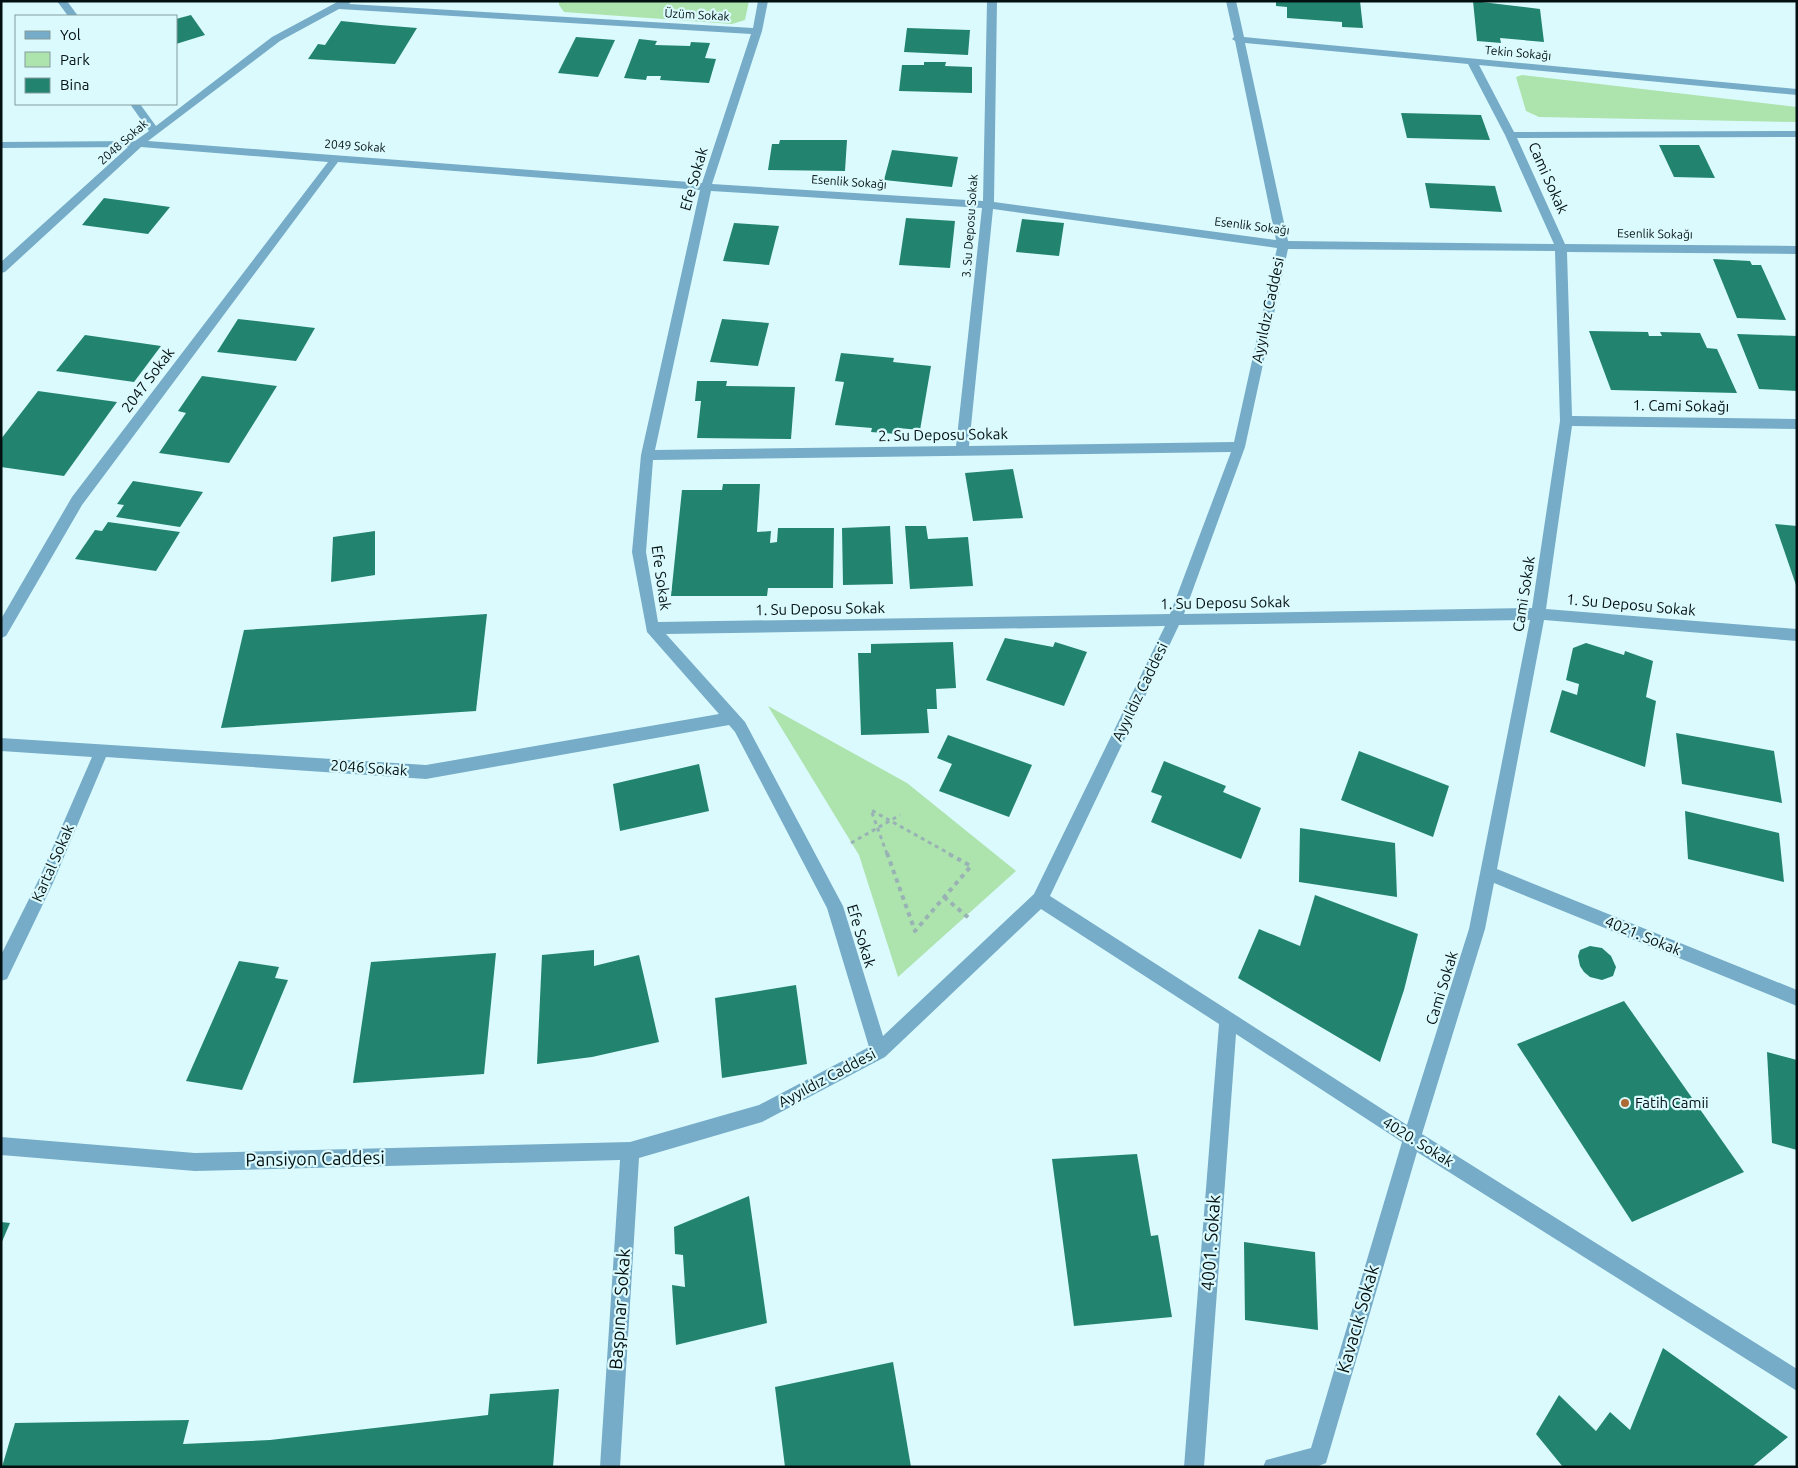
<svg xmlns="http://www.w3.org/2000/svg" width="1798" height="1468" font-family="Ubuntu,sans-serif">
<rect width="100%" height="100%" fill="#dbfafd"/>
<!-- green -->
<g fill="#ade3ad">
<path d="M559,1H749L745,20L732,24L564,12L559,5Z"/>
<path d="M1522,75L1797,107V122L1539,117L1526,111L1516,77Z"/>
<path d="M768,706L907,783L1016,871L898,977L859,855Z"/>
</g>
<!-- building -->
<g fill="#22846e">
<path d="M1276,1H1360L1363,28L1342,27V22L1287,18V7L1276,6Z"/>
<path d="M1473,1L1540,9L1544,42L1500,38L1501,43L1477,41Z"/>
<path d="M191,15L205,35L176,44V19Z"/>
<path d="M341,21L380,25L417,28L395,64L308,59L318,44L325,45Z"/>
<path d="M907,28L970,30L968,55L904,52Z"/>
<path d="M576,37L615,40L598,77L558,73Z"/>
<path d="M639,39L657,41L655,45L690,46L691,42L710,43L705,58L716,59L709,83L660,80L661,76H647L646,80L624,78Z"/>
<path d="M924,62H946L945,66L972,67V93L899,91L902,65H924Z"/>
<path d="M1401,113L1481,115L1490,140L1407,138Z"/>
<path d="M780,140H847L845,171L768,170L772,144H779Z"/>
<path d="M1659,145H1699L1715,178L1674,177Z"/>
<path d="M892,150L958,157L952,187L884,180Z"/>
<path d="M1425,183L1495,186L1502,212L1430,208Z"/>
<path d="M104,198L170,207L148,234L82,225Z"/>
<path d="M906,218L955,221L950,268L899,265Z"/>
<path d="M1022,219L1064,223L1059,256L1016,252Z"/>
<path d="M734,223L779,226L769,265L723,261Z"/>
<path d="M1713,259L1750,261L1752,265H1761L1786,320L1737,318Z"/>
<path d="M238,319L315,328L296,361L217,352Z"/>
<path d="M722,319L769,323L758,366L710,362Z"/>
<path d="M1589,331L1648,332L1649,336H1662L1660,332L1700,333L1707,348L1717,349L1737,393L1611,390Z"/>
<path d="M1737,334L1797,336V391L1759,389Z"/>
<path d="M85,335L161,346L134,382L56,371Z"/>
<path d="M841,353L894,358L893,362L931,366L920,430L898,428L897,434L871,432L872,428L835,425L844,382L835,381Z"/>
<path d="M202,376L277,386L229,463L159,453L186,413L178,411Z"/>
<path d="M697,381H727L726,386L795,387L791,439L697,438L701,401H695Z"/>
<path d="M38,391L117,402L64,476L1,467V439Z"/>
<path d="M1013,469L1023,518L973,521L965,473Z"/>
<path d="M133,481L203,492L180,527L116,517L124,505L117,504Z"/>
<path d="M723,484H760L757,532L771,531L770,543L777,542L778,528H834L833,588H768L767,596H671L682,490H722Z"/>
<path d="M108,522L180,532L156,571L75,559L95,530L102,531Z"/>
<path d="M1775,524L1797,526V585H1796Z"/>
<path d="M890,526L893,584L843,585L842,528Z"/>
<path d="M905,526H926L928,539L968,537L973,586L910,589Z"/>
<path d="M375,531V575L331,582L333,537Z"/>
<path d="M487,614L476,711L221,728L244,630Z"/>
<path d="M1005,638L1053,647L1055,642L1087,652L1064,706L986,680Z"/>
<path d="M953,642L956,688L936,689L937,709H927L929,733L861,735L858,653H871V644Z"/>
<path d="M1586,643L1624,655L1625,651L1653,661L1646,697L1656,701L1645,767L1550,732L1562,690L1577,695L1579,684L1566,680L1573,648Z"/>
<path d="M1676,733L1774,751L1782,803L1682,784Z"/>
<path d="M948,735L1032,765L1009,817L939,791L952,764L937,758Z"/>
<path d="M1359,751L1449,786L1433,837L1341,800Z"/>
<path d="M1164,761L1226,786L1223,792L1261,808L1241,859L1151,822L1162,796L1151,792Z"/>
<path d="M699,764L709,811L620,831L613,784Z"/>
<path d="M1685,811L1779,833L1784,882L1688,859Z"/>
<path d="M1300,828L1395,843L1397,897L1299,882Z"/>
<path d="M1315,895L1418,934L1404,990L1380,1062L1238,978L1259,929L1300,946Z"/>
<path d="M1590,946L1602,948L1611,956L1616,967L1613,976L1602,980L1590,977L1584,972L1580,966L1578,956L1580,950Z"/>
<path d="M594,950V966L639,955L659,1042L592,1057L537,1064L542,955Z"/>
<path d="M496,953L484,1074L353,1083L371,962Z"/>
<path d="M239,961L279,967L275,978L288,980L242,1090L186,1081Z"/>
<path d="M796,985L807,1064L722,1078L715,998Z"/>
<path d="M1624,1001L1744,1172L1632,1222L1517,1044Z"/>
<path d="M1767,1052L1797,1060V1150L1772,1143Z"/>
<path d="M1137,1154L1151,1236L1158,1235L1172,1317L1074,1326L1052,1159Z"/>
<path d="M749,1196L767,1323L676,1345L672,1285L685,1287L683,1255L675,1254L674,1227Z"/>
<path d="M1,1222L10,1223L1,1244Z"/>
<path d="M1244,1242L1315,1252L1318,1330L1245,1320Z"/>
<path d="M1663,1348L1788,1437L1752,1467H1563L1536,1434L1559,1395L1596,1431L1610,1412L1630,1430Z"/>
<path d="M893,1362L911,1467H785L775,1387Z"/>
<path d="M559,1389L553,1467H2L15,1423L189,1420L183,1444L270,1440L488,1415L490,1394Z"/>
</g>
<g fill="none" stroke-linecap="round" stroke-linejoin="round">
<!-- path-far1 -->
<g stroke="#99b3b5" stroke-width="3" stroke-dasharray="4 4" stroke-linecap="butt">
<path d="M851,843L900,815"/>
<path d="M887,854L871,810L950,854"/>
</g>
<!-- path -->
<g stroke="#99b3b5" stroke-width="4" stroke-dasharray="4.5 4.5" stroke-linecap="butt">
<path d="M887,853L915,931L971,866L947,853"/>
<path d="M944,897L970,919"/>
</g>
<!-- minor -->
<g fill="#76acc8" fill-rule="evenodd">
<path d="M57,1H67L78,16H68Z"/>
<path d="M339,1H352L349,4L753,28L758,1H768L762,31L712,184L983,201L987,1H997L994,202L1276,240L1235,41L1232,39L1234,37L1226,1H1236L1244,37L1797,89V95L1479,65L1514,132L1797,131V137L1517,138L1565,244L1797,246V254L1567,252L1572,416L1797,419V429L1572,426L1546,609L1797,629V641L1544,620L1497,869L1797,990V1006L1494,883L1485,929L1422,1134L1797,1369V1391L1417,1152L1326,1463L1316,1467H1263L1266,1460L1311,1448L1402,1142L1236,1034L1204,1467H1184L1219,1024L1041,909L885,1057L762,1122L639,1158L620,1467H600L620,1160L195,1171L1,1155V1137L195,1153L630,1142L759,1105L869,1047L827,908L735,732L729,725L426,779L106,757L53,883L7,979L1,981V955L39,879L92,757L1,751V738L426,765L719,714L647,632L632,552L641,455L700,190L338,162L82,505L6,636L1,638V619L72,497L328,162L141,147L5,272L1,273V262L128,147L1,148V142L135,141L149,131L130,104H140L156,126L272,37ZM339,9L751,34L702,183L148,141L280,41ZM1245,43L1468,64L1505,135L1554,244L1288,241ZM711,191L982,208L956,446L655,450ZM993,209L1277,248L1234,442L969,446ZM1288,249L1555,251L1560,421L1532,608L1184,614L1245,447ZM1231,452L1170,614L658,622L646,552L653,460ZM1530,620L1469,929L1407,1125L1050,896L1179,625ZM1165,626L1034,894L883,1036L843,906L745,722L666,634Z"/>
</g>
</g>
<!-- markers -->
<circle fill="#ac6a35" stroke="#dbfafd" stroke-width="2" cx="1625" cy="1103" r="5"/>
<g text-anchor="middle" stroke-width="4.5" stroke-linejoin="round" paint-order="stroke">
<!-- far-street labels -->
<g font-size="12" fill="#031011" stroke="#dbfafd">
<text transform="translate(697 15) rotate(3)" y="4">Üzüm Sokak</text>
<text transform="translate(1518 53) rotate(5)" y="4">Tekin Sokağı</text>
<text transform="translate(123 142) rotate(-41)" y="4">2048 Sokak</text>
<text transform="translate(355 146) rotate(4)" y="4">2049 Sokak</text>
<text transform="translate(849 182) rotate(4)" y="4">Esenlik Sokağı</text>
<text transform="translate(970 226) rotate(-86)" y="4">3. Su Deposu Sokak</text>
<text transform="translate(1252 226) rotate(7)" y="4">Esenlik Sokağı</text>
<text transform="translate(1655 234) rotate(1)" y="4">Esenlik Sokağı</text>
</g>
<!-- street labels -->
<g font-size="15" fill="#031011" stroke="#dbfafd">
<text transform="translate(1548 178) rotate(66)" y="5">Cami Sokak</text>
<text transform="translate(694 179) rotate(-74)" y="5">Efe Sokak</text>
<text transform="translate(1268 310) rotate(-78)" y="5">Ayyıldız Caddesi</text>
<text transform="translate(148 380) rotate(-53)" y="5">2047 Sokak</text>
<text transform="translate(1681 406) rotate(1)" y="5">1. Cami Sokağı</text>
<text transform="translate(943 435) rotate(-1)" y="5">2. Su Deposu Sokak</text>
<text transform="translate(661 578) rotate(82)" y="5">Efe Sokak</text>
<text transform="translate(1524 594) rotate(-81)" y="5">Cami Sokak</text>
<text transform="translate(1225 603) rotate(-1)" y="5">1. Su Deposu Sokak</text>
<text transform="translate(1631 605) rotate(5)" y="5">1. Su Deposu Sokak</text>
<text transform="translate(820 609) rotate(-1)" y="5">1. Su Deposu Sokak</text>
<text transform="translate(1140 692) rotate(-64)" y="5">Ayyıldız Caddesi</text>
<text transform="translate(369 768) rotate(4)" y="5">2046 Sokak</text>
<text transform="translate(53 863) rotate(-66)" y="5">Kartal Sokak</text>
<text transform="translate(861 936) rotate(73)" y="5">Efe Sokak</text>
<text transform="translate(1643 936) rotate(22)" y="5">4021. Sokak</text>
<text transform="translate(1442 988) rotate(-73)" y="5">Cami Sokak</text>
<text transform="translate(827 1078) rotate(-28)" y="5">Ayyıldız Caddesi</text>
<text transform="translate(1418 1142) rotate(32)" y="5">4020. Sokak</text>
</g>
<!-- poi labels -->
<g font-size="15" fill="#031011" stroke="#dbfafd" text-anchor="start">
<text x="1635" y="1108">Fatih Camii</text>
</g>
<!-- near-street labels -->
<g font-size="18" fill="#031011" stroke="#dbfafd">
<text transform="translate(315 1159) rotate(-1)" y="6">Pansiyon Caddesi</text>
<text transform="translate(1211 1243) rotate(-86)" y="6">4001. Sokak</text>
<text transform="translate(620 1309) rotate(-86)" y="6">Başpınar Sokak</text>
<text transform="translate(1358 1319) rotate(-74)" y="6">Kavacık Sokak</text>
</g>
</g>
<!-- border -->
<rect width="1798" height="1468" fill="none" stroke="#031011" stroke-width="5"/>
<!-- legend -->
<rect x="15" y="15" width="162" height="90" fill="#dbfafd" stroke="#859c9f"/>
<rect x="25" y="31" width="25" height="8" fill="#76acc8" stroke="#859c9f"/>
<text x="60" y="40" font-size="15" fill="#031011">Yol</text>
<rect x="25" y="52" width="25" height="15" fill="#ade3ad" stroke="#859c9f"/>
<text x="60" y="65" font-size="15" fill="#031011">Park</text>
<rect x="25" y="78" width="25" height="15" fill="#22846e" stroke="#859c9f"/>
<text x="60" y="90" font-size="15" fill="#031011">Bina</text>
</svg>
